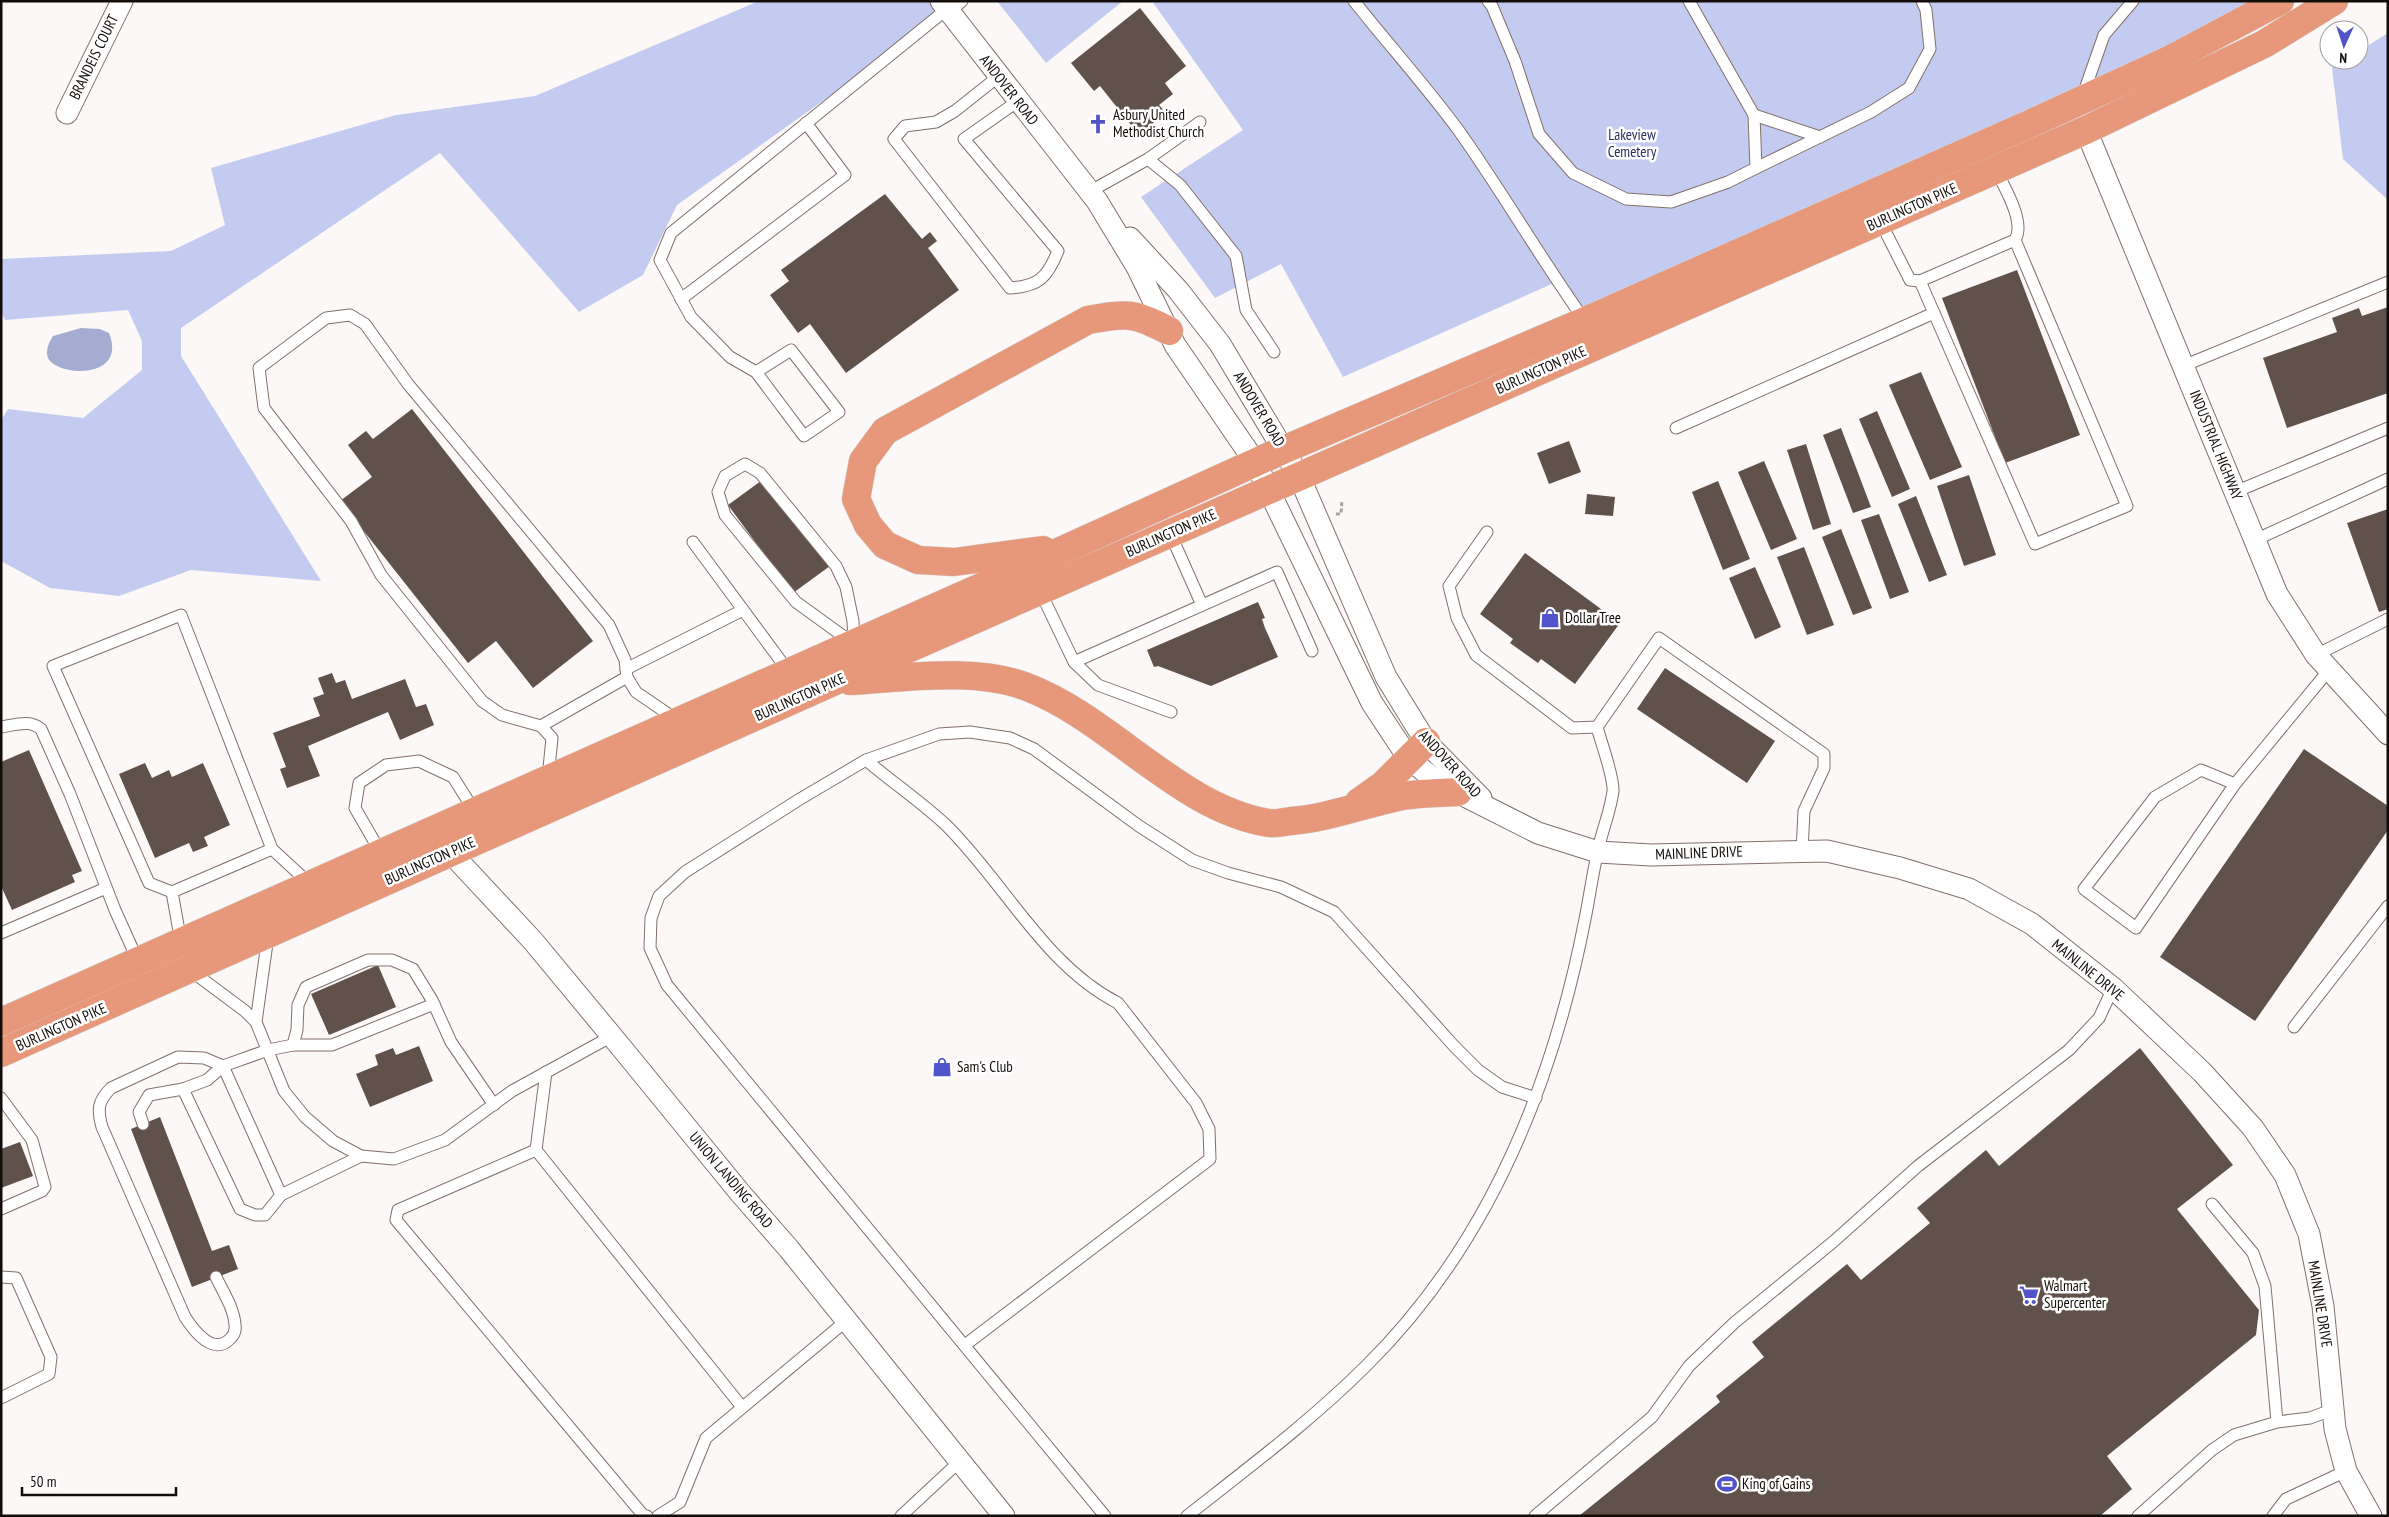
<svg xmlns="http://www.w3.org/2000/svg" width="2389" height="1517" font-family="'PT Sans Narrow',sans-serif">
<rect width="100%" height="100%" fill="#fcf8f7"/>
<!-- green -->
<g fill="#c4cbf0">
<path d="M759,1H963L677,205L643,275L579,312L440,153L181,328V356L321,581L191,570L119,596L50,588L1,561V420L8,409L83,418L142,370V341L128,310L5,320L1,311V259L171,251L225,225L211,168L396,115L535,96Z"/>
<path d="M997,1H1123L1046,63Z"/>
<path d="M1152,1H2280L1585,321L1556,282L1343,377L1281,264L1215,298L1141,197L1243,130Z"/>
<path d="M2388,33V200L2343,159L2332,68L2345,60H2359V51Z"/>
</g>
<!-- water -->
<path fill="#a5acd1" d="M81,328L100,329L109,333C128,380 57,377 48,358C45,351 49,342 53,336Z"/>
<!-- building -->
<g fill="#61514b">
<path d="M1140,8L1186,66L1165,83L1173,94L1159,105L1166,113L1139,135L1100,86L1094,91L1071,63Z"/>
<path d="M885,194L922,239L930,232L937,241L928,248L959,290L846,373L810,324L798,333L770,295L789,281L781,270Z"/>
<path d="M2017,270L2080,435L2005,463L1942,298Z"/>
<path d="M2388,307V393L2287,428L2263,358L2337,332L2332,318L2359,308L2362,316Z"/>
<path d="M1921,372L1962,467L1930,480L1889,385Z"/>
<path d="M412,409L593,641L533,688L496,641L468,663L340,501L372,477L348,445L366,431L373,439Z"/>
<path d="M1877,411L1910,489L1892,497L1859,419Z"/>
<path d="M1841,428L1871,507L1853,513L1823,435Z"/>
<path d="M1569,441L1581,472L1549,484L1537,453Z"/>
<path d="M1806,444L1831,524L1813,530L1787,450Z"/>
<path d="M1764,461L1797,539L1771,550L1738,472Z"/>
<path d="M1969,475L1996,555L1964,566L1937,486Z"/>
<path d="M765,478L830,566L793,593L728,505Z"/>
<path d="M1718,481L1750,559L1723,570L1692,492Z"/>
<path d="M1587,494L1615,497L1613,516L1585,514Z"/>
<path d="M1916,496L1947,575L1929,582L1898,504Z"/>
<path d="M2388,509V609L2379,612L2347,523Z"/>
<path d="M1879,514L1909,592L1890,599L1861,520Z"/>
<path d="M1841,529L1872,608L1853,615L1822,537Z"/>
<path d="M1804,547L1834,625L1807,635L1777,557Z"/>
<path d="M1525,553L1620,623L1575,684L1541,659L1538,663L1510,643L1513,639L1480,614Z"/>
<path d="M1755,567L1781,627L1755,639L1729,578Z"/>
<path d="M1258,602L1265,618L1262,619L1265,628L1278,657L1211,686L1158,666L1154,667L1147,650Z"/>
<path d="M1665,668L1775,741L1747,783L1637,709Z"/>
<path d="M332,673L336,683L345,680L352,699L405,679L416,707L426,704L434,725L400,740L388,712L308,746L320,776L287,788L280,769L286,767L273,733L320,716L313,698L324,694L318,678Z"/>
<path d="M2304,749L2388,806V830L2255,1021L2160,957Z"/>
<path d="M29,750L82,871L72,875L75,882L12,910L1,886V762Z"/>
<path d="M145,763L152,778L169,770L172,777L203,763L230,825L204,837L208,846L193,852L189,843L155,858L119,774Z"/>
<path d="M378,965L396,1007L329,1035L311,994Z"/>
<path d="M419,1046L433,1081L370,1107L356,1074L378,1065L375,1055L393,1048L396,1055Z"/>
<path d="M2140,1048L2233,1165L2177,1209L2259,1310L2256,1335L2107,1456L2132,1489L2100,1516H1579L1720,1402L1716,1396L1764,1357L1752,1342L1847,1264L1861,1280L1930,1223L1917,1208L1986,1150L1999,1166Z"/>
<path d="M160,1117L212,1251L229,1245L238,1269L192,1287L131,1129Z"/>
<path d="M20,1142L33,1176L1,1188V1149Z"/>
</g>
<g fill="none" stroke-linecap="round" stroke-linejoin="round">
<defs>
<g id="service">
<path d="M1354,1C1388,44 1426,86 1459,131C1503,193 1541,259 1585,321"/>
<path d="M1488,1L1492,6L1515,61L1539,134L1573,173L1626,199L1671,202L1728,182L1756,168L1754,115L1689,1"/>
<path d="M949,12L962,1"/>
<path d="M999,76L955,111L936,122L905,126L894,139L1010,288C1039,286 1047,278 1058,251L964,139L1018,101"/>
<path d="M2083,95L2104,35L2133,1"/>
<path d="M1754,115L1820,137"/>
<path d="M1148,159L1180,185L1236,256L1246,310L1274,352"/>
<path d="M1756,168L1871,112L1909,88L1930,49L1926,10L1922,1"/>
<path d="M1089,192L1148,159L1200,122"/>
<path d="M1880,221L1910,280L1920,281L2015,240C2026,222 2004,187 1996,170"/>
<path d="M1920,281L2035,544L2127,506L2015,240"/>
<path d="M681,299L845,175L806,123"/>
<path d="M2183,366L2388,282"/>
<path d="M756,372L791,350L839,412L804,436L756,372L730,357L691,317L660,260L671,233L947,9"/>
<path d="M1676,428L1934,313"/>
<path d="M745,464L760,473L836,566L846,587L853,621L854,644L796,602L725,515L718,492L725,476Z"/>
<path d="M2235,492L2388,428"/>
<path d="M1487,532L1449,586L1457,618L1476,655L1572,728L1597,727L1659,638L1824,754V768L1804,811L1802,851"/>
<path d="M1170,533L1202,605"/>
<path d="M2255,540L2388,479"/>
<path d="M693,542L789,672"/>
<path d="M1040,591L1074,662"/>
<path d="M2316,655L2388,619"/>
<path d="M626,669L743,610"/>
<path d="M1171,712L1098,685L1074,662L1277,572L1312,651"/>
<path d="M541,726L627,677"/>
<path d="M1,727C15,725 30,719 41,729L70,794L115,910L138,961"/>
<path d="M866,760C892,782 921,802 946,825C1004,882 1044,965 1118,1003L1196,1103L1209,1129L1210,1159L965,1345"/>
<path d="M548,778L552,738L541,726L502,715L482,701L381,575L351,521L264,408L259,368L326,318L350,315L365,324L408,384L609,625L625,660L627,677L636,692L677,720"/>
<path d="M2235,784L2201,770L2155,797L2084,889L2136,928L2235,784L2329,670"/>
<path d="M381,853L355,808L359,783L386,765L419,761L453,777L475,812"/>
<path d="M172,892L149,883L53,666L181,615L272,849"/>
<path d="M1,933L106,888"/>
<path d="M181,942L172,892L272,849L311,885"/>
<path d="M190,970L245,1011L256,1022L268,936"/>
<path d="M256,1022L284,1091L305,1117L333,1141L361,1156L394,1159L445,1140L512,1091L612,1036"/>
<path d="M2294,1027L2388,906"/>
<path d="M293,1045H332L434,1004"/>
<path d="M546,1072L536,1150L398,1210L396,1220L643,1515L647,1516"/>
<path d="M1,1098L32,1140L45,1187L42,1191L1,1209"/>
<path d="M143,1124L139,1112L149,1095L183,1089"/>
<path d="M536,1150L742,1407"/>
<path d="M361,1156L281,1195L265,1215H255L240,1209L183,1089L207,1080L223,1066L268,1050L293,1045L297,1030L298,1005L306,987L368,960H392L413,969L432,1000L451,1042L494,1105"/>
<path d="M2212,1204L2253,1253L2265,1286L2277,1422"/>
<path d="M1,1277L16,1278L51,1357L49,1374L1,1398"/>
<path d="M216,1277C223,1292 234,1308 235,1325C236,1330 234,1335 230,1339C213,1356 194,1331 185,1317L102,1127C97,1109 98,1101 111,1088L178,1057L204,1058L223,1066L281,1195"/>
<path d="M658,1516L680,1502L706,1438L846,1321"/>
<path d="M901,1516L960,1461"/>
<path d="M1105,1516L667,985L650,948L651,918L659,896L685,872L800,799L866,760L939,734L970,732L1010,738L1034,749L1139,826L1192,860L1228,873L1281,887L1334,912L1454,1046L1478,1070L1502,1087L1536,1098"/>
<path d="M1187,1516C1248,1468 1312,1420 1367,1365C1488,1245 1553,1084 1585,919C1590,895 1593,870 1599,846C1603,828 1611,809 1613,791C1614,777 1601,742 1597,727"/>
<path d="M1535,1516L1652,1417L1689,1366L1734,1323L1833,1242L1918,1166L2069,1050L2099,1018L2113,988"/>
<path d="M2138,1516L2212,1450L2234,1435L2277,1422L2310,1418L2334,1409"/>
<path d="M2273,1516L2286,1499L2346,1471"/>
</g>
<g id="minor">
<path d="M941,1L1097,201L1137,267L1175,345L1255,462L1372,703L1409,759L1439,783L1538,833L1598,852L1651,855L1827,851L1900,868L1969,889L2032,924L2113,988L2202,1072L2253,1128L2285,1175L2309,1234L2323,1306L2335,1429L2346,1471L2371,1516"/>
<path d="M67,113L122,1"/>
<path d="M2086,130L2277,594L2316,655L2388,734"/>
<path d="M1130,238L1178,290L1220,344L1299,476L1386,677L1426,742L1481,798"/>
<path d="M450,852L533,941L625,1052L741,1194L789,1249L1004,1516"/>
</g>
<g id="trunk">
<path d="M1043,550L954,562L918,560L885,545L868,525L856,499L863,461L885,431L1088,320C1126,313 1134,312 1169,331"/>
<path d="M850,681C904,678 975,667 1027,687C1111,719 1180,809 1269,823C1276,824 1284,822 1291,821C1329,818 1364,804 1402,796C1420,793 1440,793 1458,792"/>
<path d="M1359,802L1383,785L1426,742"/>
<path d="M1,1022L988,584L1283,450L1585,321L2034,122L2169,60L2280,1"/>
<path d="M1,1053L835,681L2086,130L2264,44L2334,1"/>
</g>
</defs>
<!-- service casing -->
<use href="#service" stroke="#82706a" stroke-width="13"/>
<!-- minor casing -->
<use href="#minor" stroke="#82706a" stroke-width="23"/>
<!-- trunk casing -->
<use href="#trunk" stroke="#d5d3d3" stroke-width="29"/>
<!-- path -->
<path stroke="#aaa5a3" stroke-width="3" stroke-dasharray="4 2.5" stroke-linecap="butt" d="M1336,514H1341L1342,500"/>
<!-- service -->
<use href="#service" stroke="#fff" stroke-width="11"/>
<!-- minor -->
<use href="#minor" stroke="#fff" stroke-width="21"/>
<!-- trunk -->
<use href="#trunk" stroke="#e7987a" stroke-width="28"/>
</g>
<!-- icons -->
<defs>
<symbol id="church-bare" viewBox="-9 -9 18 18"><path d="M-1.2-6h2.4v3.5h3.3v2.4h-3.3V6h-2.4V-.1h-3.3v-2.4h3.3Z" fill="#5153ca" stroke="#fff" stroke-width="2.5" paint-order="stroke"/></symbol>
<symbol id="shop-bare" viewBox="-9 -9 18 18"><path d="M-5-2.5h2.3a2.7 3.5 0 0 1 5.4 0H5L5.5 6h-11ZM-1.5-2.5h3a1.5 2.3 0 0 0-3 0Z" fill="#5153ca" stroke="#fff" stroke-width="2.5" paint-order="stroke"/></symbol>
<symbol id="supermarket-bare" viewBox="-9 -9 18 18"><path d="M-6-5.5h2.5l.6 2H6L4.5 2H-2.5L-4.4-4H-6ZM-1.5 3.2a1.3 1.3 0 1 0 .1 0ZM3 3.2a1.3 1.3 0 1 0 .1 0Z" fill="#5153ca" stroke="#fff" stroke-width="2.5" paint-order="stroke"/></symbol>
<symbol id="stadium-bare" viewBox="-9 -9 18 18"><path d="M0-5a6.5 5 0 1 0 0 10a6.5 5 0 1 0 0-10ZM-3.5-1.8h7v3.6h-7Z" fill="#5153ca" stroke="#fff" stroke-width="2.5" paint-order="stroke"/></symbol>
</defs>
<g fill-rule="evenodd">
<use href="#church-bare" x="1084" y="110" width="28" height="28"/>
<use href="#shop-bare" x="1536" y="604" width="28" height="28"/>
<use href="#shop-bare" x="928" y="1053" width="28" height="28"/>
<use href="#supermarket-bare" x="2015" y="1281" width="28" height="28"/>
<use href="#stadium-bare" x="1713" y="1470" width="28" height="28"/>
</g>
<g text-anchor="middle" stroke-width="5" stroke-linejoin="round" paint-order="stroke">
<!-- street labels -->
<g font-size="15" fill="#130d0a" stroke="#fff">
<text transform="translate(94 57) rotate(-64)" y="5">BRANDEIS COURT</text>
<text transform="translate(1009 90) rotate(52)" y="5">ANDOVER ROAD</text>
<text transform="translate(1912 207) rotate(-24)" y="5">BURLINGTON PIKE</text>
<text transform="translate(1541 370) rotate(-24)" y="5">BURLINGTON PIKE</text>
<text transform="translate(1259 409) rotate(59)" y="5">ANDOVER ROAD</text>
<text transform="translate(2216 445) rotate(68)" y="5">INDUSTRIAL HIGHWAY</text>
<text transform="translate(1171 533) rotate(-24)" y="5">BURLINGTON PIKE</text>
<text transform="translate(800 697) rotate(-24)" y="5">BURLINGTON PIKE</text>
<text transform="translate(1450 764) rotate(48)" y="5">ANDOVER ROAD</text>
<text transform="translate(1699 853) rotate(-2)" y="5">MAINLINE DRIVE</text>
<text transform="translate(430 861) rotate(-24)" y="5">BURLINGTON PIKE</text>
<text transform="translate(2088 970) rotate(39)" y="5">MAINLINE DRIVE</text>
<text transform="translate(61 1027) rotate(-24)" y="5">BURLINGTON PIKE</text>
<text transform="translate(731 1180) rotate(50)" y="5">UNION LANDING ROAD</text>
<text transform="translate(2320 1304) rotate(81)" y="5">MAINLINE DRIVE</text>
</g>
<!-- poi labels -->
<g font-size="15" fill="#130d0a" stroke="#fff" text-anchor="start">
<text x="1113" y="120">Asbury United<tspan x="1113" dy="17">Methodist Church</tspan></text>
<text x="1565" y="623">Dollar Tree</text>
<text x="957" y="1072">Sam's Club</text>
<text x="2044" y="1291">Walmart<tspan x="2044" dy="17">Supercenter</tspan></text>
<text x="1742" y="1489">King of Gains</text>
</g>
<!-- park labels -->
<g font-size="15" fill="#2c305f" stroke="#fff">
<text x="1632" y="140">Lakeview<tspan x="1632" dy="17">Cemetery</tspan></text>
</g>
</g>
<!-- border -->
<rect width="2389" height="1517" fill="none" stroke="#130d0a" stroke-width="5"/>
<!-- north arrow -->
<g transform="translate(2344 45) rotate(183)"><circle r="24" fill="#ffffff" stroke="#a19e9d"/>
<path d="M0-4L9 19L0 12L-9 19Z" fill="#5153ca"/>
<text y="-8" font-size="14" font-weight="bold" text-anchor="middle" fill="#130d0a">N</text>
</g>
<!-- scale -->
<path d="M22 1487v8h154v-8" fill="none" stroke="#130d0a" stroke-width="2.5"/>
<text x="30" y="1487" font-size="15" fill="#130d0a" stroke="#ffffff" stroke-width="4" paint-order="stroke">50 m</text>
</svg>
